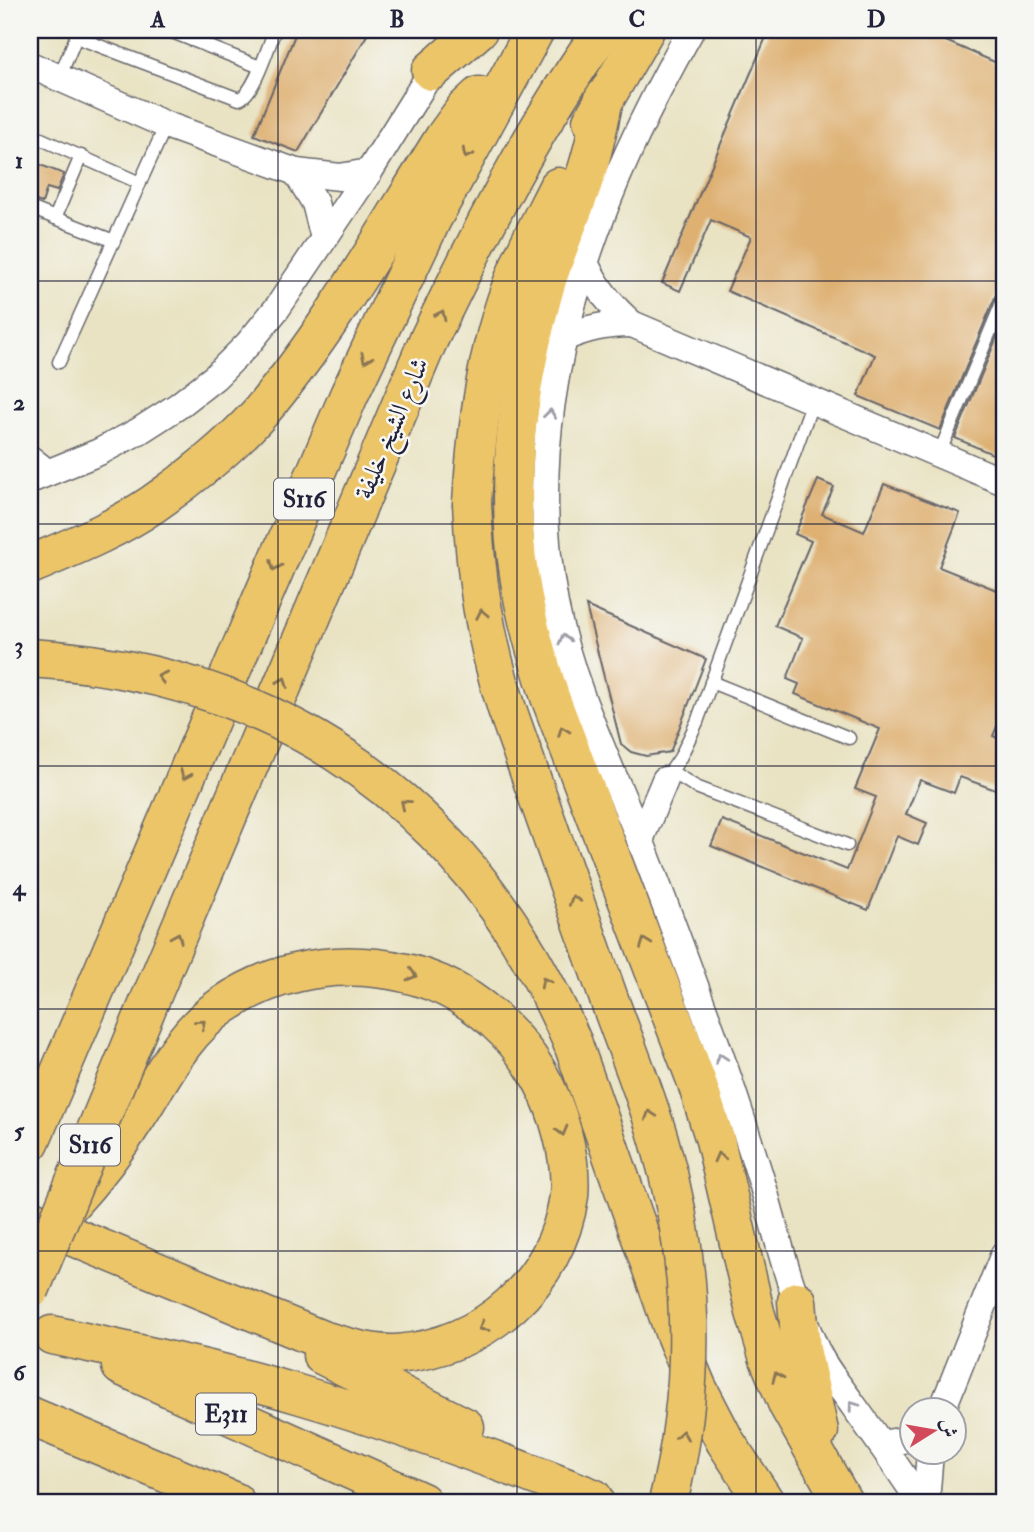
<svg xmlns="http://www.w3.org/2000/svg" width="1034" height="1532" font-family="'IM FELL Double Pica',Amiri,serif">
<rect width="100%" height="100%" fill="#f6f6f2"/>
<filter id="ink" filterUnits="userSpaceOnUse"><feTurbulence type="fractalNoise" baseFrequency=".0143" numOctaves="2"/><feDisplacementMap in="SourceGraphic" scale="14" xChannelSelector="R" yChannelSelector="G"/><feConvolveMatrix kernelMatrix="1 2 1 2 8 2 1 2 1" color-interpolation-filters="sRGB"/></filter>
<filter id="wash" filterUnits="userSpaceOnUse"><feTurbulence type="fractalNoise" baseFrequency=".00686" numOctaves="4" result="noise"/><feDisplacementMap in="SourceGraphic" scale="28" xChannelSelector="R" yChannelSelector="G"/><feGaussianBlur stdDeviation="1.57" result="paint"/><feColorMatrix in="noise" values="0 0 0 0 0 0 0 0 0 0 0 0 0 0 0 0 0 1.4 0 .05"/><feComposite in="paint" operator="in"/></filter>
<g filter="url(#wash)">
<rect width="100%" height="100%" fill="#e9e3c3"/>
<g id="blocks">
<!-- building -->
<g fill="#deb072">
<path d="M297,30H370L298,152L254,135Z"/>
<path d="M769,30H920L1004,66V289L996,295L940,430L858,396L875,355L727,291L751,237L711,220L680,291L662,283Z"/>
<path d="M30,161L64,174L57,191L47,188L42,203L30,199Z"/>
<path d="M1004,320V459L955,438Z"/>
<path d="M818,480L834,487L822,514L864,532L884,484L960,513L939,567L1004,593V709L993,736L1004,741V793L960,777L954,793L920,780L906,814L927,823L918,845L897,836L868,910L711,846L722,820L847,870L876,797L855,789L880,729L795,694L799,684L787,679L803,638L775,626L811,541L795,534Z"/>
<path d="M586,606L706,659L670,752L646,756L631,752L621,744Z"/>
</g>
</g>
</g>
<g filter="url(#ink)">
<use href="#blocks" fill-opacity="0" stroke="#68666b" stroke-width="2"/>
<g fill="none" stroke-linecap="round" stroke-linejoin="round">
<defs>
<g id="lane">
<path d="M167,30L260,67"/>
<path d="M76,37L239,99C255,93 268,46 275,30"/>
<path d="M59,78L79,30"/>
<path d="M30,134L140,183"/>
<path d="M30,208L114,241"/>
<path d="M55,218L81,156"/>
<path d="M59,362L166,125"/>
<path d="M30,450L54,469"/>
<path d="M939,454L1004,298"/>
<path d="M711,682L849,738"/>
<path d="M672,772L696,787L847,845"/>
<path d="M665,780L680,758L697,722L813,401"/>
</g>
<g id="street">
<path d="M691,30C593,202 517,403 555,604C571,687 610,764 641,842C664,901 686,961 708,1021C728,1075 746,1131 763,1186C778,1239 791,1294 814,1345C823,1367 839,1385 853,1405C876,1437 899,1469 920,1502"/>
<path d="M30,65L166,125L296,172L340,177L369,172"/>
<path d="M296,172L315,203L324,238"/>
<path d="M586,265C598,289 611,306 632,324L1004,482"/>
<path d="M564,338C587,328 606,324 632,324"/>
<path d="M30,480L99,452L139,431L178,406L215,377L248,344L278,307L369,172L440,58"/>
<path d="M640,840L665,780"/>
<path d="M942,1410L1004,1254"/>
<path d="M881,1444L899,1441L912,1436"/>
<path d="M926,1502L930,1452"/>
</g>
<g id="highway">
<path d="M431,71L478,30"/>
<path d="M604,98C599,124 594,150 585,176C573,214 555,251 544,290C519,382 504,479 519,574C525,616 537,656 550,697L696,1080L715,1140L755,1312L769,1359L788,1405L843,1502"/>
<path d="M592,121L645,30"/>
<path d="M472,503C477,420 488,337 522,260C533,235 546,211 558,187"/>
<path d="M30,565C72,547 115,530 153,504C188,480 230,446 258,415C330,331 385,232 444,138L465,109L479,96"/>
<path d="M150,1000L427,343C479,235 533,127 603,30"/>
<path d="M573,1044L674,1332L697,1387L725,1441L765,1502"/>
<path d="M30,1142L349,395L432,219L535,30"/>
<path d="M30,1219L322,1340C346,1347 371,1355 396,1354C483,1348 557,1283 569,1196C571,1175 567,1151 562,1132C539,1044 468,977 376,968C322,962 268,974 222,1006C182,1033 163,1076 137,1116C117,1148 94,1178 68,1206"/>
<path d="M797,1301L801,1349L819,1431"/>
<path d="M52,1335C135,1353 219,1370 301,1395C400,1424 497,1460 593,1498"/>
<path d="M322,1355L465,1427"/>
<path d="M121,1366L422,1502"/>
<path d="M30,1416L235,1502"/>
</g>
</defs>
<!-- lane casing -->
<use href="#lane" stroke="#68666b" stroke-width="15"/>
<!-- street casing -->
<use href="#street" stroke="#68666b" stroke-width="29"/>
<!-- highway casing -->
<use href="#highway" stroke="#68666b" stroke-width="41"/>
<!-- lane -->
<use href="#lane" stroke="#fff" stroke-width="12"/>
<!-- street -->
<use href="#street" stroke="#fff" stroke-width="26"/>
<!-- highway -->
<use href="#highway" stroke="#edc569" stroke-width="38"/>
<defs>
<g id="highway-bridge">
<path d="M472,503C475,576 485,639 507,709C539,801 572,893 604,985C622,1037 644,1088 659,1140C694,1259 698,1382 668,1502"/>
<path d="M30,658C285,673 474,809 573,1044"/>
<path d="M30,1290L150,1000"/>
</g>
</defs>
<!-- highway-bridge casing -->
<use href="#highway-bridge" stroke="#68666b" stroke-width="41" stroke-linecap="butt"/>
<!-- highway-bridge -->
<use href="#highway-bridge" stroke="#edc569" stroke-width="38"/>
</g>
<!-- one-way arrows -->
<defs><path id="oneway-chevron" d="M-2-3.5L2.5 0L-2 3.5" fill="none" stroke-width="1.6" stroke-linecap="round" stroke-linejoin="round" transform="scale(1.75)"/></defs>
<g stroke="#887452">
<use href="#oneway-chevron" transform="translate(467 154) rotate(118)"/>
<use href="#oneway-chevron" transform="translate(441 315) rotate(-64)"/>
<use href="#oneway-chevron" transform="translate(366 358) rotate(114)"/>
<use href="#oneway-chevron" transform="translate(275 566) rotate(113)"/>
<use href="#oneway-chevron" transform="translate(482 614) rotate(-101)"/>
<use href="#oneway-chevron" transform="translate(162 677) rotate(-166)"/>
<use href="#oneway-chevron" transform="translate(283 682) rotate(-67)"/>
<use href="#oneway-chevron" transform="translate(563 731) rotate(-111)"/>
<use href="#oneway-chevron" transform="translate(185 775) rotate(113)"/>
<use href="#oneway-chevron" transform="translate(405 804) rotate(-140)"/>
<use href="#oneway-chevron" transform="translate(574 900) rotate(-109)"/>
<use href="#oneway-chevron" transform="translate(177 937) rotate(-67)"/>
<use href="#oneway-chevron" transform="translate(645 943) rotate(-111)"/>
<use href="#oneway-chevron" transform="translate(412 975) rotate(16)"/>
<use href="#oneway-chevron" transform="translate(545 982) rotate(-118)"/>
<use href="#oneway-chevron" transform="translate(201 1024) rotate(-41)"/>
<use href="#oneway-chevron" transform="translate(650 1115) rotate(-109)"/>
<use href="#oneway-chevron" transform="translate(562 1131) rotate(75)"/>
<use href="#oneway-chevron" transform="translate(719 1157) rotate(-105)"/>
<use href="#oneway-chevron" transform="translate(483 1327) rotate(149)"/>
<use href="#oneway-chevron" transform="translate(777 1377) rotate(-113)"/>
<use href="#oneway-chevron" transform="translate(682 1435) rotate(-82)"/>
</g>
<g stroke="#9c9ca7">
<use href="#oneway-chevron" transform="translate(550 414) rotate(-83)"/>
<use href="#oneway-chevron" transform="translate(564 639) rotate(-105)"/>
<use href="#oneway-chevron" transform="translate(721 1058) rotate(-109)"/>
<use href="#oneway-chevron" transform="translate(853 1406) rotate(-126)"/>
</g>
</g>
<!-- grid -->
<path fill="none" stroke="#22223b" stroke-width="2" stroke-opacity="0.55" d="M278,30V1502M517,30V1502M756,30V1502M30,281H1004M30,524H1004M30,766H1004M30,1009H1004M30,1251H1004"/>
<g text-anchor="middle" stroke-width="5" stroke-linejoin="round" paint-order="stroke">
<!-- shield labels -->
<g fill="#f6f6f2" stroke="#626272" stroke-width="2">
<rect x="274" y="478.5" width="60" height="41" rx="5"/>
<rect x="60" y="1124.5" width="60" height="41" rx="5"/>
<rect x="196" y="1393.5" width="60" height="41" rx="5"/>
</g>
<g font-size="24" font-weight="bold" fill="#22223b">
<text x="304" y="507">S116</text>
<text x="90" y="1153">S116</text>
<text x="226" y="1422">E311</text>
</g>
<!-- street labels -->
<g font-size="26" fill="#22223b" stroke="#f6f6f2">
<text transform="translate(391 428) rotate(-67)" y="9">شارع الشيخ خليفة</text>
</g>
</g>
<!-- margin -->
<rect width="1034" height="1532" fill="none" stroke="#f6f6f2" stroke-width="77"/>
<!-- north arrow -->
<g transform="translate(933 1431) rotate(79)"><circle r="33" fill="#f6f6f2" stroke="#a1a1a9" stroke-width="2"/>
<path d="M0-5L12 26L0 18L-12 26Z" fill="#d1495b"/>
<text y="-10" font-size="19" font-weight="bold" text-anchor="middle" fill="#22223b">ش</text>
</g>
<rect x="38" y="38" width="958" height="1456" fill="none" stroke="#22223b" stroke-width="2.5"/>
<g font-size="23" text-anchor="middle" font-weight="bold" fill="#22223b">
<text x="158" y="27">A</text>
<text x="397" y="27">B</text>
<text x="637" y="27">C</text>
<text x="876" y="27">D</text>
<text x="19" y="168">1</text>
<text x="19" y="410">2</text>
<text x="19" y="653">3</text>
<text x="19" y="895">4</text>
<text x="19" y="1138">5</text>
<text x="19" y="1380">6</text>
</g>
</svg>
